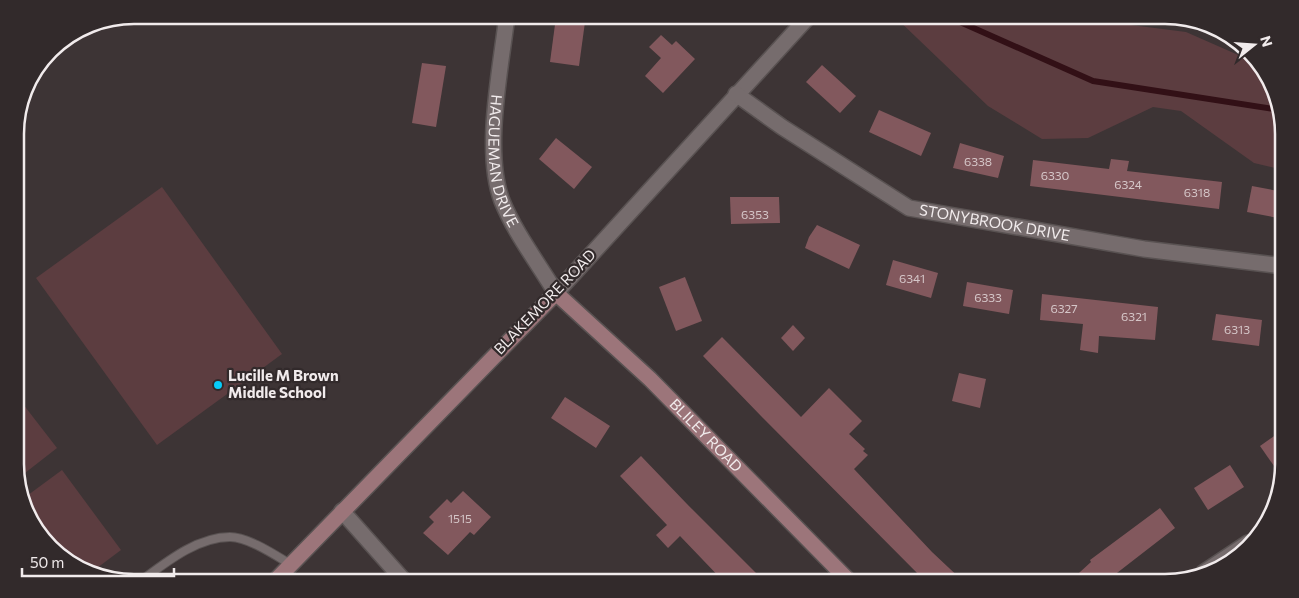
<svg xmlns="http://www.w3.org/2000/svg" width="1299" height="598" font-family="Commissioner,sans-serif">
<rect width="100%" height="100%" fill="#3d3435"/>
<!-- green -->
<g fill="#5c3d40">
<path d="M893,15H1053L1186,32L1261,65L1283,119V170L1254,163L1181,111L1153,107L1088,138L1042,139L988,106Z"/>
<path d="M162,187L282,354L157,445L36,278Z"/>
<path d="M16,395L57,448L16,480Z"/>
<path d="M62,470L121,550L89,574L39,536L24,498Z"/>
</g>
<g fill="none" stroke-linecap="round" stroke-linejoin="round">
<!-- stream -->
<path stroke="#321016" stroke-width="6" d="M951,18L1093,81L1280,110"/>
</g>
<!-- building -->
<g fill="#82585d">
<path d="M556,17L585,22L579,66L550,62Z"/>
<path d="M661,35L672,45L676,41L695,59L663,93L645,76L661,58L649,47Z"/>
<path d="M422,63L446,66L436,127L412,123Z"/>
<path d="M822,65L856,96L840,113L806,82Z"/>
<path d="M879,110L931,133L921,156L869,132Z"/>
<path d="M556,138L592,167L574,189L539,159Z"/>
<path d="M960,143L1004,156L998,178L953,168Z"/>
<path d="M1111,159L1129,161L1127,171L1222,182L1219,209L1030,186L1033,160L1109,169Z"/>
<path d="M1252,186L1283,192V219L1247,212Z"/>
<path d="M730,197H779L780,223L731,224Z"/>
<path d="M817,225L860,245L849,269L805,248L809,237Z"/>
<path d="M893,260L938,273L931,298L886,285Z"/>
<path d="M685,277L702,321L676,331L659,287Z"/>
<path d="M967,282L1013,290L1009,314L963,306Z"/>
<path d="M1042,294L1158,307L1155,340L1099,336L1098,353L1080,350L1083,324L1040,320Z"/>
<path d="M1216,314L1262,320L1259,346L1212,340Z"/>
<path d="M793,325L805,338L793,351L781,338Z"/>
<path d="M722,337L801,417L829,388L862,421L849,434L865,449L863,451L868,455L854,469L932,552L965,583H927L761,416L703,356Z"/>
<path d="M959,373L986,379L980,408L952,401Z"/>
<path d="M565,397L610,426L596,448L551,418Z"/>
<path d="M1284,429V460L1274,466L1260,446Z"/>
<path d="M641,456L687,504L766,583H725L680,536L668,548L656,535L667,525L620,476Z"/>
<path d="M1230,465L1244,487L1208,510L1194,488Z"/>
<path d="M463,491L491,517L474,535L470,532L448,555L423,533L434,522L429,517L447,499L451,503Z"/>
<path d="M1160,508L1175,528L1104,583H1068L1091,562L1090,560Z"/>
</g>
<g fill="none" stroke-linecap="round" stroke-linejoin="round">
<defs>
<path id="lane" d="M138,583C164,564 196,537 230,537C248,537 275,555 290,564"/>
<g id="street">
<path id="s1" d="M507,15C501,68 483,151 502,201C515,233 538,263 556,293L810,15"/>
<path id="s2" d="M736,94L782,127L909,208L1144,249L1283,266"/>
<path d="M342,511L406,583"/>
<path d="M1203,573L1248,543"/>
</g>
<g id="secondary">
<path id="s3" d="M273,583L556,293L650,379L851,583"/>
</g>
</defs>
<!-- lane casing -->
<use href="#lane" stroke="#595252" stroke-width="10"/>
<!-- street casing -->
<use href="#street" stroke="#595252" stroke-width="18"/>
<!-- secondary casing -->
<use href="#secondary" stroke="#595252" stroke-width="18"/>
<!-- lane -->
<use href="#lane" stroke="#766c6d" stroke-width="8"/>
<!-- street -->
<use href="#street" stroke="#766c6d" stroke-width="15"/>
<!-- secondary -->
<use href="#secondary" stroke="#9c757a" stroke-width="15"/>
</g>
<!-- markers -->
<circle fill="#07cbf9" stroke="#322a2b" stroke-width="2" cx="218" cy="385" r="5"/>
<g text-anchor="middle" stroke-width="4.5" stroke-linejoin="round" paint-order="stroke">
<!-- number labels -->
<g font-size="12" fill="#d5c6c8">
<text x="978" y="166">6338</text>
<text x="1055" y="180">6330</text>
<text x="1128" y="189">6324</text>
<text x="1197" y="197">6318</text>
<text x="755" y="219">6353</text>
<text x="912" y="283">6341</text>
<text x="988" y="302">6333</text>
<text x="1064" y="313">6327</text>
<text x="1134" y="321">6321</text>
<text x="1237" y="334">6313</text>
<text x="460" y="523">1515</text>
</g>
<!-- street labels -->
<g font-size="15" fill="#f1ebec" stroke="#322a2b">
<text dy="5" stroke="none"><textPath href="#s1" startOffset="148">HAGUEMAN DRIVE</textPath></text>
<text dy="5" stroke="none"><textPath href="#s2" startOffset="294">STONYBROOK DRIVE</textPath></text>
<text transform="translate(545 302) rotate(-46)" y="5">BLAKEMORE ROAD</text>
<text dy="5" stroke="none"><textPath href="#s3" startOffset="612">BLILEY ROAD</textPath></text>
</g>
<!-- poi labels -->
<g font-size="15" font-weight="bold" fill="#f1ebec" stroke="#322a2b" text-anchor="start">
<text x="228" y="381">Lucille M Brown<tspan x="228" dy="17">Middle School</tspan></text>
</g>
</g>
<!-- crop -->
<path d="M0 0H1299V598H0ZM134 24H1165A110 110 0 0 1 1275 134V464A110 110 0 0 1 1165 574H134A110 110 0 0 1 24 464V134A110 110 0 0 1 134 24Z" fill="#322a2b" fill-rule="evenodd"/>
<path fill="none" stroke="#f1ebec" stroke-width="2.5" d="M134 24H1165A110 110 0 0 1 1275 134V464A110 110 0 0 1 1165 574H134A110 110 0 0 1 24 464V134A110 110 0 0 1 134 24Z"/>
<!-- north arrow -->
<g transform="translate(1254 45) rotate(73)" stroke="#322a2b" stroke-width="4" paint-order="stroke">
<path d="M0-4L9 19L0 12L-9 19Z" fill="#f1ebec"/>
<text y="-8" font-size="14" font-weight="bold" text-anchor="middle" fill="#f1ebec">N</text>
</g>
<!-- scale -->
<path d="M22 568v8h152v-8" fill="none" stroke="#f1ebec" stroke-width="2.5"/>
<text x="30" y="568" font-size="15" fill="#f1ebec" stroke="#322a2b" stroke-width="4" paint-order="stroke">50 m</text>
</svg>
